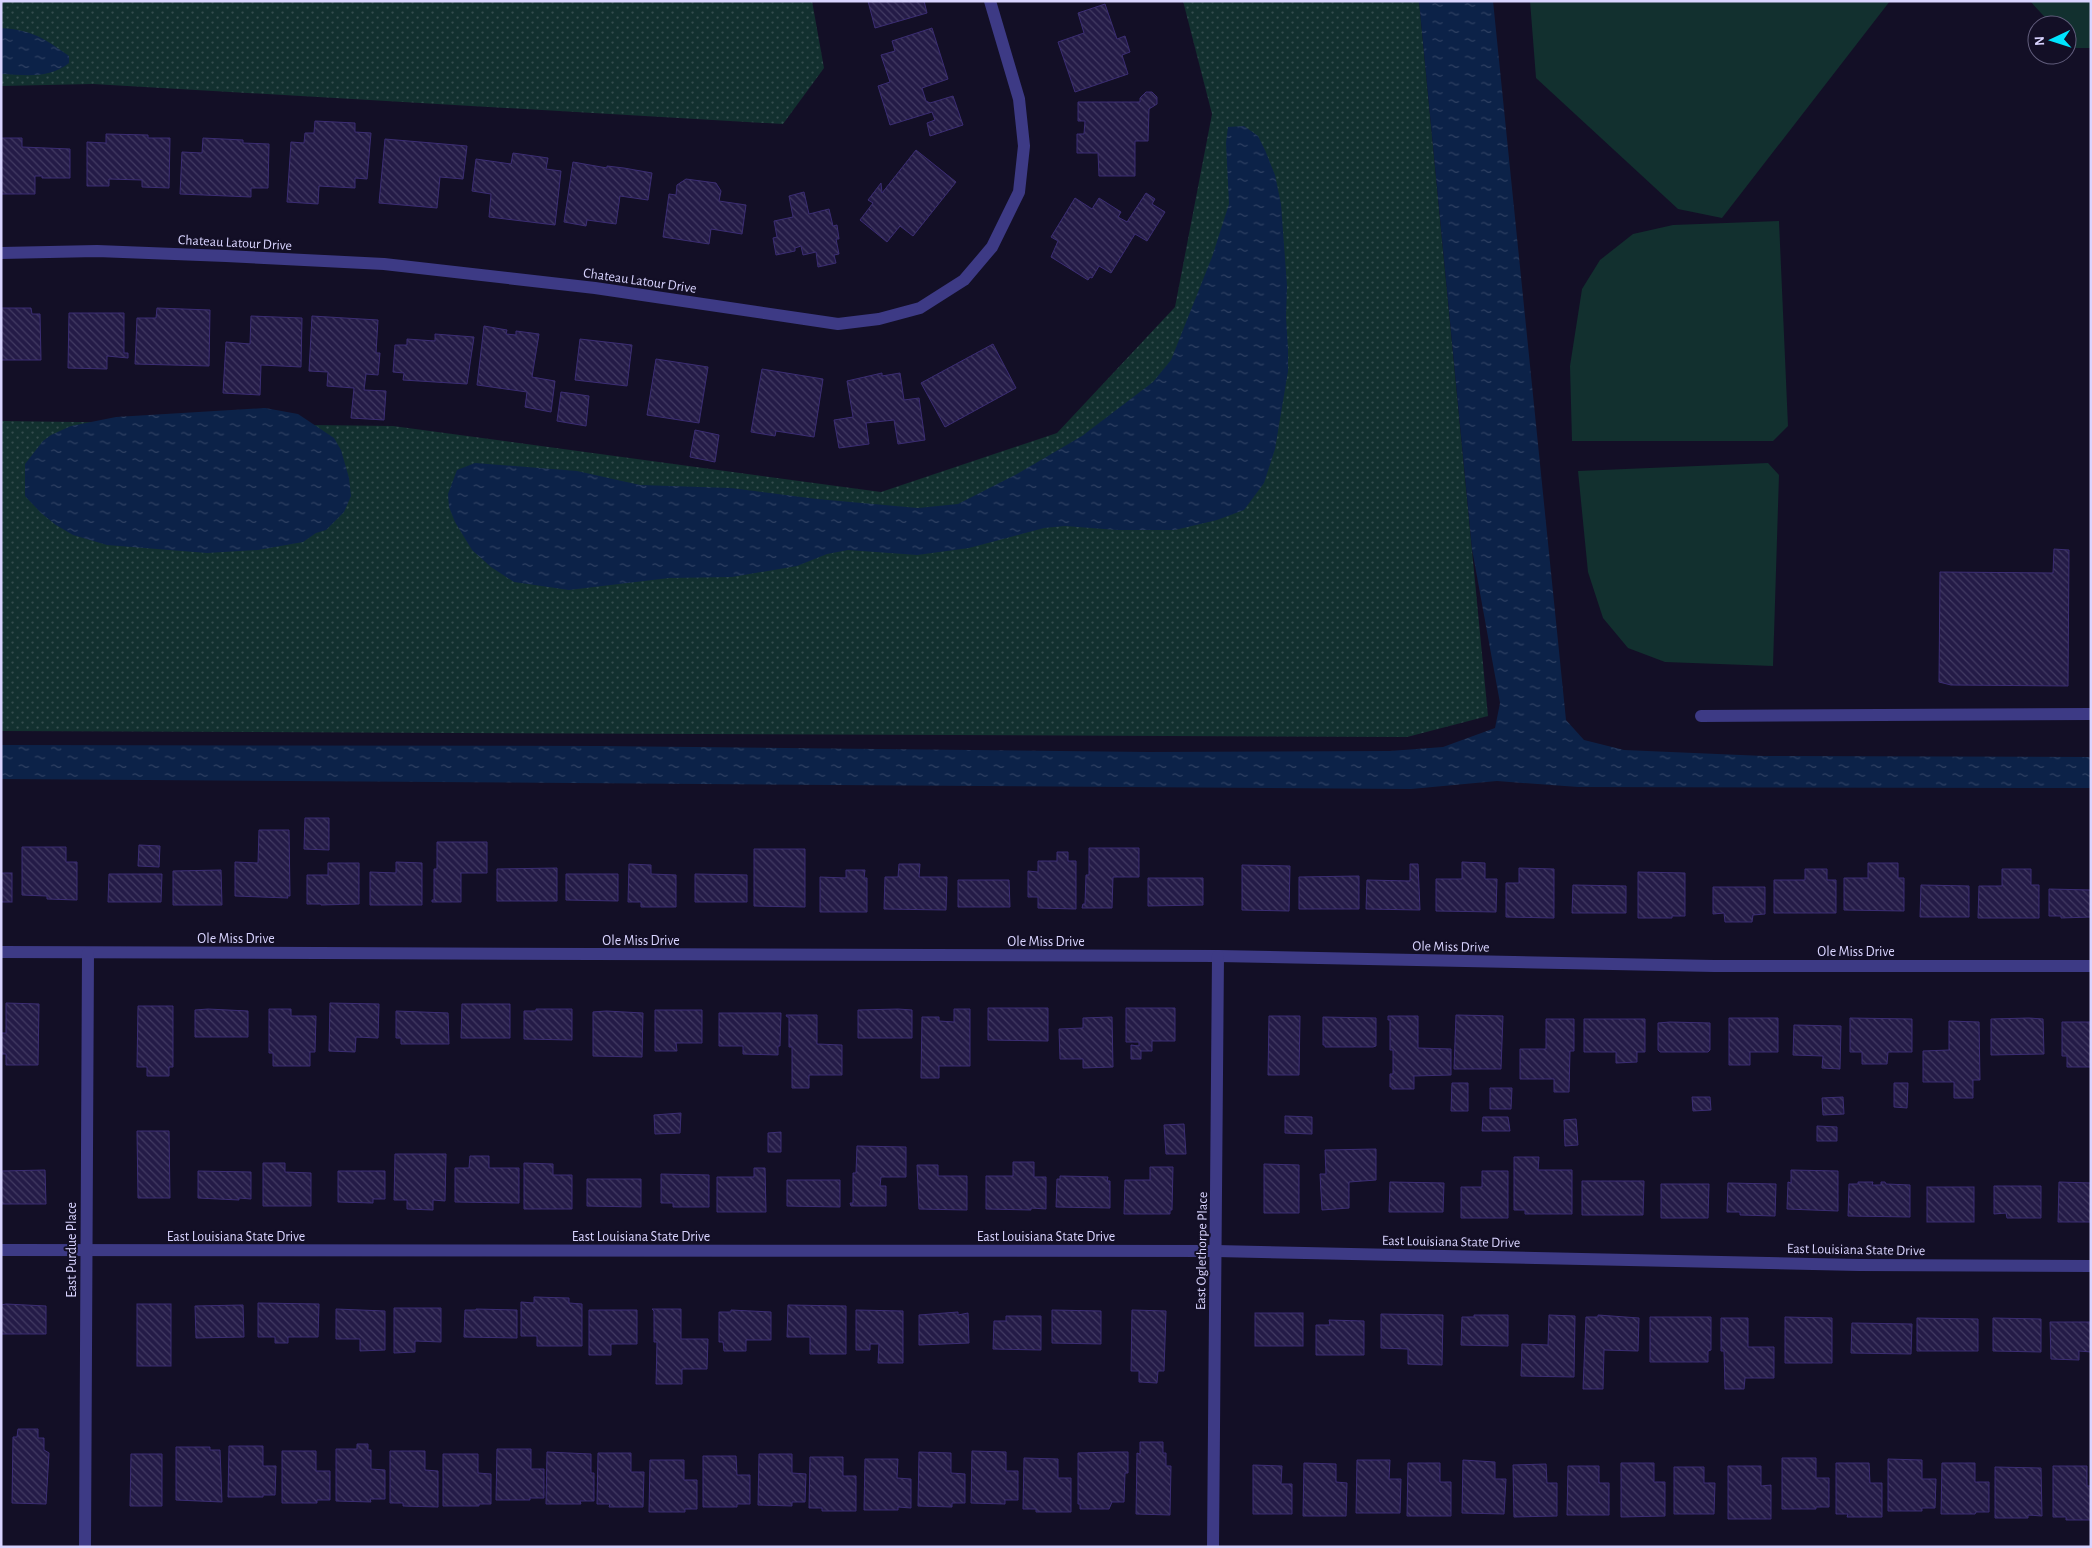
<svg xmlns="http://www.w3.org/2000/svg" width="2092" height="1548" font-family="'Alegreya Sans',sans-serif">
<defs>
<pattern id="grass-dots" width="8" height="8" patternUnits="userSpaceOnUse" patternTransform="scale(1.25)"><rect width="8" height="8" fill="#12302f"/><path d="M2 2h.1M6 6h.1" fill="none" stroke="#344d4e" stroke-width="1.8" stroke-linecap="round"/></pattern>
<pattern id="water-ripples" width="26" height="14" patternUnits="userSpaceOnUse" patternTransform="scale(1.25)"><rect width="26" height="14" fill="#0c2248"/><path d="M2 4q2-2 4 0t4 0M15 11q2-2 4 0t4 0" fill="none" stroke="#2f4163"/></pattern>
<pattern id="building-back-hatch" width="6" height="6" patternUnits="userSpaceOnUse" patternTransform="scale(1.25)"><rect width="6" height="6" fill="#241b47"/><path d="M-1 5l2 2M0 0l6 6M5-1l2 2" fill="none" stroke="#433b63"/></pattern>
</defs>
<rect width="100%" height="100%" fill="#130f26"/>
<!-- grass -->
<g fill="url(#grass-dots)">
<path d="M1,1H812L824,68L783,124L93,84L1,86Z"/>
<path d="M1183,1H1419L1488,716L1407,737L1,731V421L393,426L881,492L1057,433L1175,307L1212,114Z"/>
</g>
<!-- pitch -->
<g fill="#12302f">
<path d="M1530,1H1890L1722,218L1678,209L1536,78Z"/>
<path d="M2030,1H2091V48H2073L2067,42V25H2052Z"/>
<path d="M1779,221L1788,426L1773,441H1572L1570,366L1582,289L1600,260L1633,234L1673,225Z"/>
<path d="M1768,463L1779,475L1773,666L1665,662L1628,648L1603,618L1588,572L1578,471Z"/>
</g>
<!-- water -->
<g fill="url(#water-ripples)">
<path d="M1419,1H1493L1566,720L1584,740L1624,750L1764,756L2091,757V788L1578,787L1497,781L1411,789L1,779V745L599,746L1148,752L1390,751L1443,747L1495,728L1500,703L1472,549Z"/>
<path d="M1,28C32,30 44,38 69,56V63C49,79 26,75 1,74Z"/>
<path d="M1244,126L1258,136L1265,150L1275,175L1281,204L1287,286L1286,317L1288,349V371L1275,449L1264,483L1244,510L1217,520L1175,530H1117L1065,526L1044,528L969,548L917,555L848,550L827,554L797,566L732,577L669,578L569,590L514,582L491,567L472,550L455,522L449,507L448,494L457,470L475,463L577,471L640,485L731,488L817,499L918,508L958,504L1017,474L1082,436L1153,382L1171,360L1212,257L1229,204L1226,143L1228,127Z"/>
<path d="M265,408L298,414L334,438L341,450L349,478L351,496L344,512L326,530L316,533L303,542L258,550L207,553L107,545L73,535L56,525L41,513L25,496V464L43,441L51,435L71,426L116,417Z"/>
</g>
<!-- building -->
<g fill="url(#building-back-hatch)" stroke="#3b2d73">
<path d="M868,1H924L927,13L875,28Z"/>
<path d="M1105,4L1117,39L1125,36L1130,52L1122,55L1128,74L1075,92L1058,42L1084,33L1078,13Z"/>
<path d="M932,28L948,79L922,88L926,101L930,103L953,96L963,125L930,136L927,123L935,120L932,112L890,125L878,86L890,82L881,55L895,51L892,41Z"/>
<path d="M1146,92H1152L1157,97V104L1149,109L1148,141H1135V176H1099L1098,153H1077V134H1084L1085,121H1078V102H1140V98Z"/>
<path d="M315,121L355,123V132L371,133L367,179L355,178V188L319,186L318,204L287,202L291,142L304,143L305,133H314Z"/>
<path d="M106,134L148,135V138H170L169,188L142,187V180L109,179V186H87V142L106,143Z"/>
<path d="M1,138H22V147L70,149V178H42V176H35V194H1Z"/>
<path d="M203,138L243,140V143L269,144L268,188H251V197L180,194L182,152L202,153Z"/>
<path d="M385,139L467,146L463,179L440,177L437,208L379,203Z"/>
<path d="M916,150L956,182L913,236L900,226L887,242L860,220L873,203L868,200L881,183L882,193Z"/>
<path d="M513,153L548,158L546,169L561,171L555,225L489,217L491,194L472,191L476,159L511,164Z"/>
<path d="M573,162L607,168V166L624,168L652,173L648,200L620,196L616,224L587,220L586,226L564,222Z"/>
<path d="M686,179L716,183L721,191L719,201L746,205L742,234L711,229L709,244L663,237L669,194L676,195L677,185Z"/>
<path d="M804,192L809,214L829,209L833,226L837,225L839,239H836L839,254L834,255L836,263L818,267L816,252L803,255L801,246L795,248V251L776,255L773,238L777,237L774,221L793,217L789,196Z"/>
<path d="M1146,193L1155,199L1152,204L1165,212L1147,241L1135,234L1111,273L1099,266L1092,278L1090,277L1088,280L1051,257L1058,241L1051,237L1075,198L1092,209L1099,198L1121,212L1118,217L1127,222Z"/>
<path d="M1,308H31L32,314H40L41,360H1Z"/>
<path d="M157,308L210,310L209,366L135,364L137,318H156Z"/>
<path d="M69,313H124V353H128V358L107,356V369L68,368Z"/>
<path d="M251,316L302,318L301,367L261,365L260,395L223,393L226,342L250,344Z"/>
<path d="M312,316L378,320L376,353H380L378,375L366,374L364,390L386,391L384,420L351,418L354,388L327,386L328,372L309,371Z"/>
<path d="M484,326L507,330L506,334L516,335V331L539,334L532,377L555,381L551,412L525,407L527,392L477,385Z"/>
<path d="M435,334L474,337L467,384L403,380L404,373L393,372L395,345H407V339L435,341Z"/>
<path d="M580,339L632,345L627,386L575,380Z"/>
<path d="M993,344L1016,388L945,427L921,383Z"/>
<path d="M656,359L708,367L699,423L647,415Z"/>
<path d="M762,369L823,379L814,437L776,431L775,436L751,432Z"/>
<path d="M882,373V376L900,373L904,400L919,398L925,440L898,444L894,420L866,423L869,444L839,448L834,420L853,417L847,381Z"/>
<path d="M561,392L589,396L586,426L557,421Z"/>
<path d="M695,430L719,435L715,462L690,457Z"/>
<path d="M2054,549L2069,550L2068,686L1951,685L1939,682L1940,572L2053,573Z"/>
<path d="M305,818H329V850L304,849Z"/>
<path d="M259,830H289L290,896H287L288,898L235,896V862L258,863Z"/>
<path d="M437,842H487V873H461V902H432V900H434V869H437Z"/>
<path d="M139,845L160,846L159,867L138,866Z"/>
<path d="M22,847H66V862H77V900L47,899V896L22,895Z"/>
<path d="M1089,848H1139V877H1113L1112,908H1082L1083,904H1085L1086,875H1089Z"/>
<path d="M754,849H805V907L754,906Z"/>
<path d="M1057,852H1068V861H1076V909L1038,908V897H1028V871L1038,872V861H1057Z"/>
<path d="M396,862L422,863V905H370V872L396,873Z"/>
<path d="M1462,862L1485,863V879H1497L1496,912L1436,911V879H1462Z"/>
<path d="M328,863H359V904L321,905V904H307V875H328Z"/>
<path d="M1868,863H1898V878H1904V911L1844,910V878H1868Z"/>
<path d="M629,864L651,865V874L676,875V907H641V902H628Z"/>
<path d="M899,864H920L919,877H947L946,910L884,909L885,877H898Z"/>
<path d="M1410,864H1418L1420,910L1366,909L1367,880L1410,881Z"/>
<path d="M1242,865L1290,866L1289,911L1242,910Z"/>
<path d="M557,868V901H497V869Z"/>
<path d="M1519,868L1554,869V918L1506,917V883H1519Z"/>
<path d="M1805,869H1827V880H1836V913H1774V880H1805Z"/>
<path d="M2002,869H2031V885H2039V918H1978L1979,886H2002Z"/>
<path d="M221,870L222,905H173V871Z"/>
<path d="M846,870H865L864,878H867V912H820V877L846,878Z"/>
<path d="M1638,872L1685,873V916H1672V918H1638Z"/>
<rect x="1" y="873" width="11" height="29"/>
<path d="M109,874H162L161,902H108Z"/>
<path d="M566,874H618V901L566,900Z"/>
<path d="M695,874L747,875V902H695Z"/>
<path d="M1359,876V909H1299V877Z"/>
<path d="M1148,878H1203V905L1148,906Z"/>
<path d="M958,880H1009L1010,907H958Z"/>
<path d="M1573,885L1626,886V913H1572Z"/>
<path d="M1921,885L1969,886V917H1920Z"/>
<path d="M1713,887H1765V914L1753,915L1752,922H1725L1724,913L1713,914Z"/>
<path d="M2049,889L2091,890V917L2061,918V916H2049Z"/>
<path d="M6,1003L39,1004L38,1065H6V1054H1V1033H6Z"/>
<path d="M330,1003L379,1004L378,1038L356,1037L355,1052L329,1051Z"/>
<path d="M462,1004H510V1038H461Z"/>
<path d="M138,1006H173V1067H169V1076H147V1067H137Z"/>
<path d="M988,1008H1048V1041L988,1040Z"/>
<path d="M1126,1008H1175V1041H1152V1051H1141V1059H1131V1045L1139,1046V1042H1126Z"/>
<path d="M208,1009L248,1011V1037H195V1010Z"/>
<path d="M269,1009H291V1016H316L315,1052H310V1066H273V1053H269Z"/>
<path d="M536,1009H572V1040L524,1039V1011H536Z"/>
<path d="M898,1009L912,1010V1038H858V1010Z"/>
<path d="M954,1009H970V1066H939V1078H921L922,1017H939V1021L954,1022Z"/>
<path d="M655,1010H702V1043H676L677,1051H655Z"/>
<path d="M396,1011L448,1013L449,1044H401V1038H396Z"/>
<path d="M606,1011L643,1013L642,1057L593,1056V1012Z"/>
<path d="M719,1013H781L780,1046H778V1055L743,1054V1046H719Z"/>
<path d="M786,1015H817V1044L842,1045V1075H809V1088H792V1047H789V1017H787Z"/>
<path d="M1456,1015L1503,1016L1501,1069H1454Z"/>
<path d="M1269,1016H1300L1299,1075H1268Z"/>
<path d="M1388,1016H1418V1048L1451,1049V1075L1414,1076V1089H1392V1087H1390V1074H1393V1050H1390V1020H1388Z"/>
<path d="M1112,1017L1113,1067L1083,1068V1059H1060L1059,1029L1083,1028V1018Z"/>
<path d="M1323,1017L1376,1018V1046L1373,1047H1325V1045H1323Z"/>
<path d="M1729,1018H1778V1052H1750V1065H1729Z"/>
<path d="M1850,1018L1912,1019V1052H1888L1887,1064H1862V1052H1850Z"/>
<path d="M2029,1018L2043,1019L2044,1054L1991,1055V1019Z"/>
<path d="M1546,1019H1574V1051H1570L1569,1092H1554V1079H1520V1049H1546Z"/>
<path d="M1584,1019H1645V1052H1637V1062L1616,1063V1052H1584Z"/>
<path d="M1949,1021L1979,1022L1980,1080H1973V1098H1954V1082H1923V1051L1949,1050Z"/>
<path d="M1670,1022L1710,1023V1050L1708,1052H1660L1658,1050V1023Z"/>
<path d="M2062,1022H2091V1067H2067V1056H2062Z"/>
<path d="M1794,1025L1841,1026L1840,1069L1822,1068L1823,1056L1793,1055Z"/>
<path d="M1452,1083H1468V1111H1451Z"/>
<path d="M1894,1083H1908L1907,1108L1894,1107Z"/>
<path d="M1490,1088H1512L1511,1109H1490Z"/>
<path d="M1692,1097H1710L1711,1110L1693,1111Z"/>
<path d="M1843,1097L1844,1114L1823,1115L1822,1098Z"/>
<path d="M681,1113L680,1133L655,1134L654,1115Z"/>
<path d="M1285,1116L1312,1117V1134L1285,1133Z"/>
<path d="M1483,1117H1508L1510,1131H1482Z"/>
<path d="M1576,1119L1578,1145L1565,1146L1564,1120Z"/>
<path d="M1184,1124L1186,1154H1166L1164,1125Z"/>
<path d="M1817,1126L1837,1127V1141H1817Z"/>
<path d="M137,1131H169L170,1198H138Z"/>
<path d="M781,1132V1152H768V1133Z"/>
<path d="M857,1146L906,1147V1177H881L880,1186H886V1206H851L850,1203H853V1173H856Z"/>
<path d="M1376,1149V1180L1349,1182V1208L1322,1210L1320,1174H1326L1325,1150Z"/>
<path d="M395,1154H446L445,1201L433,1200V1210L407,1209V1200H394Z"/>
<path d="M470,1156H489V1168H519V1203L455,1202V1168H469Z"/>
<path d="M1514,1157H1539L1538,1170H1572V1214H1525V1210H1514Z"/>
<path d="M1013,1162H1034V1177H1046V1209L1031,1208V1210L986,1209V1176H1013Z"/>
<path d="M263,1163H285V1172L311,1173V1206H263Z"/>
<path d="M524,1163L553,1164V1175H572V1209H524Z"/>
<path d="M1264,1164L1299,1165V1213H1264Z"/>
<path d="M917,1165H938V1176H967V1210L919,1209Z"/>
<path d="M1150,1167H1173L1172,1210H1170V1214H1124L1125,1180H1150Z"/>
<path d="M754,1168H765L766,1212H717V1177H754Z"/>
<path d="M45,1170L46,1204H1V1171Z"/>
<path d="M1791,1170L1838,1171V1211L1787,1209L1788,1182L1791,1183Z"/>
<path d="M198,1171L251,1172V1199L239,1198V1200L198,1198Z"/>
<path d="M338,1171H385V1199H373V1203L338,1202Z"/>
<path d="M1482,1171H1508V1218H1461V1187H1482Z"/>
<path d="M661,1174L709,1175V1207H673V1203H661Z"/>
<path d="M1060,1176L1108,1177L1107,1181H1110V1208L1056,1207L1057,1179H1060Z"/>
<path d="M587,1179H641V1207L587,1206Z"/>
<path d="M787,1180H840V1207L787,1206Z"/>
<path d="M1582,1181H1644L1643,1215H1582Z"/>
<path d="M1390,1182L1444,1183L1443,1212H1389Z"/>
<path d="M1858,1182H1873L1872,1185H1881V1182H1885L1886,1184L1910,1185V1217L1848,1216L1849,1184H1858Z"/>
<path d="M2059,1182L2091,1183V1222H2058Z"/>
<path d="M1728,1183L1776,1184L1775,1216L1740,1215V1212H1727Z"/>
<path d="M1661,1184H1709L1708,1218H1661Z"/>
<path d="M1994,1186H2041V1218H2007L2006,1213L1994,1214Z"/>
<rect x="1927" y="1187" width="47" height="35"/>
<path d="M534,1297L569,1298V1303L582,1304V1346H537V1336H521V1302L534,1303Z"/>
<path d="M258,1303L319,1304L318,1337H288V1343H275V1337H258Z"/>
<path d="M6,1304L46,1306V1334H1V1305Z"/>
<rect x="137" y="1304" width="34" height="62"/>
<path d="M243,1305L244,1337L196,1338L195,1306Z"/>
<path d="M788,1305L846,1306V1354H810V1337H787Z"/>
<path d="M394,1308H441V1342L415,1341V1352L394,1353Z"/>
<path d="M336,1309L385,1311V1350L360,1351V1339H336Z"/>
<path d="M476,1309L517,1310V1338L464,1337L465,1310H476Z"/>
<path d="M652,1309H681V1339H708L707,1369H682V1384H656L657,1342H654V1311Z"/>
<path d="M589,1310H637V1344H611V1355H589Z"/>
<path d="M731,1310L771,1312V1340H746V1351H724L723,1342H719V1312H731Z"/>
<path d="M856,1310L903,1311V1363H878L879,1344H870V1350H856Z"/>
<path d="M1052,1310L1101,1311V1344L1052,1343Z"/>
<path d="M1132,1310L1166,1311L1164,1371H1158L1157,1383L1139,1382V1371H1131Z"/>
<path d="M958,1312V1315L968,1313L969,1343L919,1345V1315Z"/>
<rect x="1255" y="1313" width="48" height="33"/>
<path d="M1381,1314L1443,1315L1442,1365L1408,1364V1349L1381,1348Z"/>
<path d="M1474,1315H1508V1346L1461,1345L1462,1317H1474Z"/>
<path d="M1549,1315L1575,1316L1574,1377L1521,1376L1522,1344L1548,1345Z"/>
<path d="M1598,1315L1639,1318L1638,1351L1604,1350L1603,1389H1583L1586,1317H1598Z"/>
<path d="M1006,1316H1041V1350L993,1349L994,1321H1006Z"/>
<path d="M1650,1317H1711V1350L1708,1351V1362H1650Z"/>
<path d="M1785,1317L1832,1318V1363H1785Z"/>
<path d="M1721,1318H1748V1347H1774V1378H1745L1744,1389H1725L1724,1351H1721Z"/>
<path d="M1917,1318L1978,1319V1351H1917Z"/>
<path d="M1993,1318L2041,1319V1352L1993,1351Z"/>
<path d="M1329,1320L1364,1321V1355H1316V1325H1330Z"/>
<path d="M2050,1322H2090L2091,1352L2079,1351V1360L2051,1359Z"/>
<path d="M1852,1323L1912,1324L1911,1354L1851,1353Z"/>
<path d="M18,1429H38V1438H44V1450L49,1453L46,1504L12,1503L13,1437H17Z"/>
<path d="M1140,1442H1163V1453H1166V1466H1171L1170,1515L1136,1514L1137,1453L1140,1454Z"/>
<path d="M357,1444H368V1450H371V1469L385,1470V1499H370L371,1502L336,1501V1449H357Z"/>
<path d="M229,1446H263V1466H276L275,1495H263V1497H228Z"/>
<path d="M176,1447H210V1450H220L222,1502L176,1500Z"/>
<path d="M497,1449H531V1469H544V1498H530V1500H496Z"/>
<path d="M282,1451H316V1471H330V1500H317V1503H282Z"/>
<path d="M390,1451H425V1470L438,1471V1507L403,1506V1503H390Z"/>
<path d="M972,1451L1006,1452V1471H1018V1500H1005V1504L971,1503Z"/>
<path d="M547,1452L591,1454V1473H594V1501H580L581,1504H546Z"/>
<path d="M919,1452L951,1453V1473L965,1474V1503H952V1507L918,1506Z"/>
<path d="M1112,1452H1128V1473H1125L1124,1502H1112L1109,1509H1080V1504H1078V1453Z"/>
<path d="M598,1453H631V1472H644L643,1507H609L610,1504H597Z"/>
<path d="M131,1454H162V1506H130Z"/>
<path d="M443,1454H478V1473L491,1474V1504H479V1506H443Z"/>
<path d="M759,1454H792V1473L806,1474L805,1502H792V1506L758,1505Z"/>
<path d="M703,1456H736L737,1475H750V1504H737V1507H703Z"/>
<path d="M810,1457H843V1476H856V1511H822V1508H809Z"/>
<path d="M1024,1458L1058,1459V1478H1071V1512H1036V1509H1023Z"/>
<path d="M1782,1458H1816V1478H1829V1507H1816V1509H1782Z"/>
<path d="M865,1459H898L897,1478L911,1479V1508L898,1507V1510H864Z"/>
<path d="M1888,1459L1922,1460V1479H1936L1935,1508H1922V1511H1888Z"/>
<path d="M650,1460H684V1480H697V1509H685V1512H649Z"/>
<path d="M1357,1460H1390L1389,1479H1401L1400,1513H1356Z"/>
<path d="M1463,1460L1495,1462V1479H1506L1504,1514L1462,1513Z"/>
<path d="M1304,1463L1336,1464V1482L1347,1483L1346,1516H1303Z"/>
<path d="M1408,1463H1440V1482H1451V1516H1407Z"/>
<path d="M1621,1463H1654V1482H1665V1516L1621,1517Z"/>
<path d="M1836,1463H1869L1870,1483H1882V1517H1847L1848,1514H1836Z"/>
<path d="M1942,1463H1975V1482H1989V1512H1976L1975,1514H1941Z"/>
<path d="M1546,1464L1547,1483H1557V1516L1514,1517L1513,1465Z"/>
<path d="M1253,1465L1282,1466L1281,1484H1292V1514H1253Z"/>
<path d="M1568,1466H1599V1483H1609V1515H1567Z"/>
<path d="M1728,1466H1761V1486L1771,1485V1519H1728Z"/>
<path d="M2053,1466H2087V1486H2091V1520H2066V1517H2053Z"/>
<path d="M1674,1467H1704V1483H1715L1714,1514H1674Z"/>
<path d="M1995,1467L2041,1468L2042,1516L2028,1515V1518H1995Z"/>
</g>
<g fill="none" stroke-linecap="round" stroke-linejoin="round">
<!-- street -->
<g stroke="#3d3a85" stroke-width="12">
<path d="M1,253L97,251L226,256L384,264L595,288L838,324L879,319L920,308L964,280L992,247L1019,192L1024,146L1019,99L990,1"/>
<path d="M1701,716L2091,714"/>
<path d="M1,952L1218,956L1714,966H2091"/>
<path d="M1,1250L1216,1251L1859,1265L2091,1266"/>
<path d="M85,1547L88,953"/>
<path d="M1213,1547L1218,956"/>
</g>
</g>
<g text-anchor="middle" stroke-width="4" stroke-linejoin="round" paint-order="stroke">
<!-- street labels -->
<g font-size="14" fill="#d9d4ff" stroke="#130f26">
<text transform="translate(235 242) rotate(3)" y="5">Chateau Latour Drive</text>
<text transform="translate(640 280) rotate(8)" y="5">Chateau Latour Drive</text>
<text x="236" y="943">Ole Miss Drive</text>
<text x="641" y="945">Ole Miss Drive</text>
<text x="1046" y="946">Ole Miss Drive</text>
<text transform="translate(1451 946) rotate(1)" y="5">Ole Miss Drive</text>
<text x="1856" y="956">Ole Miss Drive</text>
<text x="236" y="1241">East Louisiana State Drive</text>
<text x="641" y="1241">East Louisiana State Drive</text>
<text x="1046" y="1241">East Louisiana State Drive</text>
<text transform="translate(1451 1241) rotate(1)" y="5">East Louisiana State Drive</text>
<text transform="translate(1856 1249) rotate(1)" y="5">East Louisiana State Drive</text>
<text transform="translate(71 1250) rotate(-90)" y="5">East Purdue Place</text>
<text transform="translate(1201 1251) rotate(-89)" y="5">East Oglethorpe Place</text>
</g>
</g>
<!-- border -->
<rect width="2092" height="1548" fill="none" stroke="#d9d4ff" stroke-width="5"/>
<!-- north arrow -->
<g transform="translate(2052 40) rotate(266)"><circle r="24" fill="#130f26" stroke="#625e7d"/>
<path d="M0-4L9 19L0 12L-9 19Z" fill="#00e5ff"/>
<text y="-8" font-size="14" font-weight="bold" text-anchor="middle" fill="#d9d4ff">N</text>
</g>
</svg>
